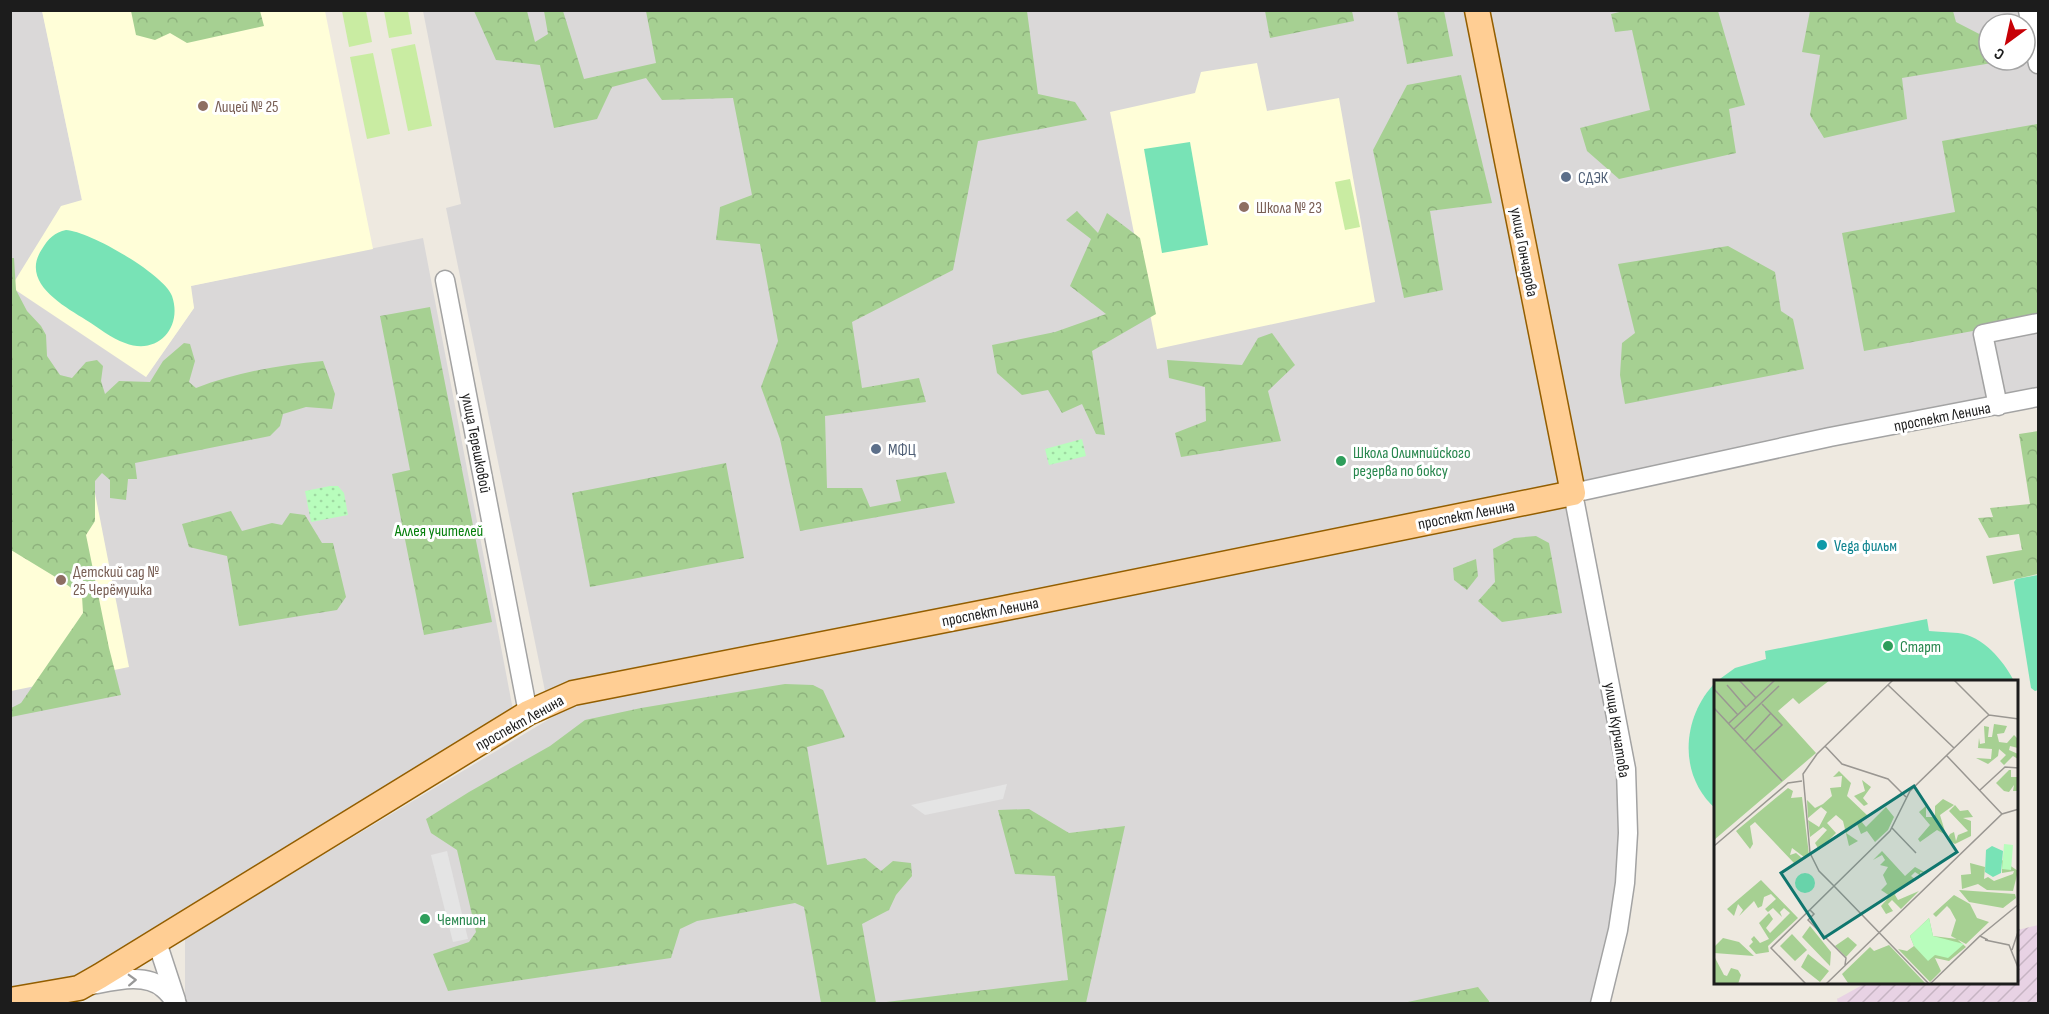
<svg xmlns="http://www.w3.org/2000/svg" width="2049" height="1014" font-family="'Sofia Sans Condensed',sans-serif">
<defs>
<pattern id="industrial-furrows" width="10" height="10" patternUnits="userSpaceOnUse" patternTransform="scale(1.5)"><rect width="10" height="10" fill="#e8d2e4"/><path d="M-1 1l2-2M0 10L10 0M9 11l2-2" fill="none" stroke="#c6b4c3"/></pattern>
<pattern id="forest-crowns" width="20" height="18" patternUnits="userSpaceOnUse" patternTransform="scale(1.5)"><rect width="20" height="18" fill="#a6d092"/><path d="M2 6a3 3 0 1 1 6 0M12 15a3 3 0 1 1 6 0" fill="none" stroke="#8eb27d"/></pattern>
<pattern id="park-dots" width="8" height="8" patternUnits="userSpaceOnUse" patternTransform="scale(1.5)"><rect width="8" height="8" fill="#b8fdbc"/><path d="M2 2h.1M6 6h.1" fill="none" stroke="#9ed8a1" stroke-width="1.8" stroke-linecap="round"/></pattern>
</defs>
<rect width="100%" height="100%" fill="#eee9e0"/>
<!-- residential -->
<g fill="#dad8d8" fill-rule="evenodd">
<path d="M42,10L82,201L146,377L194,308L190,286L423,238L513,710L75,978L11,990L10,11Z"/>
<path d="M423,11H1465L1559,489L570,683L545,691L446,208L461,204Z"/>
<path d="M1488,11H2038V390L1585,483ZM1989,24H2025V60H1989Z"/>
<path d="M1567,505L1619,772L1621,832L1611,926L1593,1003L185,1004V938L576,703Z"/>
</g>
<!-- industrial -->
<path fill="url(#industrial-furrows)" d="M2038,925V1003H1838L1837,999L1866,983L2018,982V930Z"/>
<!-- education -->
<g fill="#fffed8">
<path d="M42,11H325L373,249L191,286L194,308L146,377L11,287L61,206L82,200Z"/>
<path d="M1257,63L1267,111L1339,98L1375,302L1157,349L1110,112L1195,93L1201,72Z"/>
<path d="M92,478L129,667L11,691V495Z"/>
</g>
<!-- grass -->
<g fill="#c9eca2">
<path d="M342,11H366L372,42L349,47Z"/>
<path d="M384,11H408L412,34L389,38Z"/>
<path d="M415,44L432,126L408,131L391,49Z"/>
<path d="M373,53L390,134L367,139L350,57Z"/>
<path d="M1350,179L1360,227L1345,230L1335,182Z"/>
</g>
<!-- forest -->
<g fill="url(#forest-crowns)">
<path d="M131,11H260L264,26L187,43L170,33L155,40L136,35Z"/>
<path d="M474,11H527L535,42L548,34L544,11H563L584,79L656,63L646,11H1027L1038,94L1075,102L1087,120L978,141L953,270L852,322L862,388L919,378L926,402L825,416L827,488H862L870,507L901,501L896,480L946,472L955,503L800,531L780,439L761,387L778,341L760,244L716,240L720,207L752,195L733,98L662,100L646,78L612,87L597,119L554,128L540,65L496,60Z"/>
<path d="M1265,11H1352L1354,21L1270,38Z"/>
<path d="M1397,11H1444L1453,56L1407,64Z"/>
<path d="M1624,11H1718L1745,105L1729,109L1736,153L1619,179L1587,151L1580,128L1650,110L1632,30L1615,32L1611,14Z"/>
<path d="M1810,11H1953L1956,22L1987,38L1989,60H1991L1992,63L1902,78L1907,119L1824,138L1810,115L1820,55L1802,52Z"/>
<path d="M1461,75L1492,203L1430,211L1443,290L1404,298L1373,150L1407,85Z"/>
<path d="M2037,124L2038,319L1864,351L1842,233L1955,212L1942,141Z"/>
<path d="M1077,211L1098,233L1107,213L1140,238L1156,314L1092,351L1105,435L1096,434L1082,404L1062,413L1048,390L1022,395L997,373L992,345L1055,332L1106,314L1070,286L1091,239L1066,220Z"/>
<path d="M1728,246L1775,272L1781,311L1793,319L1804,369L1625,404L1620,375L1622,343L1635,333L1618,264Z"/>
<path d="M11,258H14L16,290L27,311L41,326L46,335L47,356L60,375L72,378L86,362L97,360L103,366L101,381L105,394L119,381L150,382L163,361L184,343L190,344L195,361L189,382L196,388C237,372 280,365 323,361L335,394L332,409L306,407L283,414L280,426L270,436L135,463L137,479H128L126,500L110,498V480L102,473L95,481V521L86,535L109,648L121,695L11,717V708L21,703L83,613L82,596L62,581L11,550Z"/>
<path d="M430,307L492,622L424,635L392,474L410,470L380,316Z"/>
<path d="M1272,333L1295,365L1268,391L1281,441L1181,457L1175,433L1206,421L1205,387L1169,378L1167,360L1242,365L1258,338Z"/>
<path d="M2038,431V574L1993,584L1986,556L2022,550L2019,534L1989,538L1978,518L1993,517L1990,508L2030,504L2019,434Z"/>
<path d="M726,463L744,558L590,587L572,493Z"/>
<path d="M231,511L242,531L272,523L282,525L290,513L305,515L322,543H333L346,597L337,610L239,626L227,556L189,547L182,524Z"/>
<path d="M1536,536L1549,543L1562,613L1502,622L1478,601L1495,582L1493,549L1514,538Z"/>
<path d="M1476,559L1478,576L1467,590L1454,580L1453,568Z"/>
<path d="M785,684L813,685L823,690L845,737L807,747L827,865L865,858L881,871L893,861L911,863L912,876L896,895L889,910L862,924L876,1003H821L804,907L795,903L697,921L680,929L671,958L448,991L433,954L469,942L476,932L457,850L431,833L426,819L469,792L550,746L585,720L641,708Z"/>
<path d="M1029,809L1069,833L1125,826L1086,1003H878L1068,980L1055,876L1015,874L998,810Z"/>
<path d="M1478,987L1489,1001V1003H1403Z"/>
</g>
<!-- park -->
<g fill="url(#park-dots)">
<path d="M1082,439L1086,456L1049,465L1045,449Z"/>
<path d="M330,486H338L344,493L348,515L311,522L305,491Z"/>
</g>
<!-- pitch -->
<g fill="#78e3b6">
<path d="M1190,142L1208,245L1162,253L1144,149Z"/>
<path d="M66,230C89,231 164,274 172,296C183,328 157,356 125,343C111,338 99,328 86,320C62,305 20,282 42,249C48,239 55,232 66,230Z"/>
<path d="M2038,575V690L2035,691L2031,688L2014,582L2016,579Z"/>
<path d="M1927,619L1929,631C1938,632 1948,632 1958,633C1983,636 2003,660 2014,681H1717L1735,668L1766,659L1765,651Z"/>
<path d="M1716,682V809C1677,775 1682,716 1716,682Z"/>
</g>
<!-- parking -->
<g fill="#e4e4e4">
<path d="M1007,784L1003,799L925,815L911,805Z"/>
<path d="M447,851L468,939L453,942L431,855Z"/>
</g>
<g fill="none" stroke-linecap="round" stroke-linejoin="round">
<defs>
<g id="minor">
<path d="M2028,10L2038,64"/>
<path d="M445,280L528,713"/>
<path d="M1998,406L1983,334L2038,323"/>
<path d="M157,942L176,1000"/>
<path d="M92,985C113,981 146,972 164,989C169,993 173,999 177,1004"/>
<path d="M1600,1004L1618,930L1625,883L1628,833L1626,769L1573,493L1830,437L2038,397"/>
</g>
<path id="major" d="M10,1000L79,988L100,976L528,713L573,693L996,610L1573,493L1477,10"/>
</defs>
<!-- minor casing -->
<use href="#minor" stroke="#a3a3a3" stroke-width="21"/>
<!-- major casing -->
<use href="#major" stroke="#935e00" stroke-width="27"/>
<!-- minor -->
<use href="#minor" stroke="#fff" stroke-width="18"/>
<!-- major -->
<use href="#major" stroke="#ffce94" stroke-width="24"/>
</g>
<!-- one-way arrows -->
<defs><path id="oneway-chevron" d="M-2-3.5L2.5 0L-2 3.5" fill="none" stroke-width="1.6" stroke-linecap="round" stroke-linejoin="round" transform="scale(1.5)"/></defs>
<use stroke="#999" href="#oneway-chevron" transform="translate(132 980) rotate(-2)"/>
<!-- markers -->
<g fill="#8d6e63" stroke="#fff" stroke-width="2">
<circle cx="203" cy="106" r="6"/>
<circle cx="1244" cy="207" r="6"/>
<circle cx="61" cy="580" r="6"/>
</g>
<g fill="#5c6f8a" stroke="#fff" stroke-width="2">
<circle cx="1566" cy="177" r="6"/>
<circle cx="876" cy="449" r="6"/>
</g>
<g fill="#2e9e5b" stroke="#fff" stroke-width="2">
<circle cx="1341" cy="461" r="6"/>
<circle cx="1888" cy="646" r="6"/>
<circle cx="425" cy="919" r="6"/>
</g>
<circle fill="#0f9aa8" stroke="#fff" stroke-width="2" cx="1822" cy="545" r="6"/>
<g text-anchor="middle" stroke-width="6" stroke-linejoin="round" paint-order="stroke">
<!-- education labels -->
<g font-size="16" fill="#785e54" stroke="#fff" text-anchor="start">
<text x="215" y="112">Лицей № 25</text>
<text x="1256" y="213">Школа № 23</text>
<text x="73" y="577">Детский сад №<tspan x="73" dy="18">25 Черёмушка</tspan></text>
</g>
<!-- service labels -->
<g font-size="16" fill="#4e5e75" stroke="#fff" text-anchor="start">
<text x="1578" y="183">СДЭК</text>
<text x="888" y="455">МФЦ</text>
</g>
<!-- street labels -->
<g font-size="16" fill="#1c1c1c" stroke="#fff">
<text transform="translate(1525 252) rotate(79)" y="6">улица Гончарова</text>
<text transform="translate(1942 416) rotate(-11)" y="6">проспект Ленина</text>
<text transform="translate(477 443) rotate(79)" y="6">улица Терешковой</text>
<text transform="translate(1466 514) rotate(-11)" y="6">проспект Ленина</text>
<text transform="translate(990 611) rotate(-11)" y="6">проспект Ленина</text>
<text transform="translate(519 722) rotate(-29)" y="6">проспект Ленина</text>
<text transform="translate(1618 730) rotate(81)" y="6">улица Курчатова</text>
</g>
<!-- leisure labels -->
<g font-size="16" fill="#27864d" stroke="#fff" text-anchor="start">
<text x="1353" y="458">Школа Олимпийского<tspan x="1353" dy="18">резерва по боксу</tspan></text>
<text x="1900" y="652">Старт</text>
<text x="437" y="925">Чемпион</text>
</g>
<!-- park labels -->
<g font-size="16" fill="#047f0b" stroke="#fff">
<text x="439" y="536">Аллея учителей</text>
</g>
<!-- culture labels -->
<g font-size="16" fill="#0d838f" stroke="#fff" text-anchor="start">
<text x="1834" y="551">Vega фильм</text>
</g>
</g>
<!-- overview -->
<g transform="translate(1714 680)">
<rect width="304" height="304" fill="#eee9e0"/>
<path d="M0,0H116L85,24L79,18L64,31L102,73L0,160ZM280,44L293,46L290,53L283,54L285,62L293,63L300,55L304,59V68L296,66L295,70L304,74V79L299,76L290,85L286,81L292,75L285,69L284,76L274,84L262,78L277,79L278,69L264,68L265,58L266,64L271,63L270,46L275,47L274,57H278ZM295,90H297V97H304V111H299L300,105L295,112L290,111L282,103ZM125,91L137,103L133,116L154,136L147,141L152,147L172,127L180,137L174,150L161,162L153,151L147,154L143,144L132,153L144,161L135,166L129,141L122,135L113,143L122,153L105,170L101,163L113,150L109,147L96,157L94,140L105,147L113,132L107,127L94,138L93,120L101,128L109,124L118,116L116,108L127,107L128,96L119,97ZM148,100L157,107L149,118L154,124L150,126L140,116L151,111ZM74,108L79,111L77,118L88,117L95,175L90,177L78,168L76,175L82,173L88,178L80,183L41,142L36,146L39,164L36,169L22,151ZM229,119L240,125L226,135L232,155L223,150L206,162L204,159L216,145L205,132L212,126V137H221V126ZM241,125L246,131L254,130L259,137L249,138L257,141V156L241,164L233,159L236,154L240,152L242,161L244,155L254,151L235,131ZM168,171L191,196L201,187L214,194L206,192L207,196L201,192L197,196L202,200L183,210L181,215L184,220L205,211L187,229L178,220L174,224L179,231L172,234L167,226L176,216L167,210L173,204L169,195L174,187L166,185L171,180L168,175L159,180ZM288,180L304,191L299,211L273,210L264,204L248,209L247,195L257,194L256,183L271,187L270,199L274,197L280,201L299,194L300,191L288,193ZM47,200L84,238L54,266L55,272L42,274L35,266L39,262L37,259L40,256L46,263L55,259L45,243L55,233L59,239L52,248L56,253L76,233L70,228L66,232L68,237L59,228L54,232L51,229L62,219L57,214L50,217L48,226L44,228L40,221L25,236L29,230L24,224L20,236L13,229ZM245,210L301,214L302,218L289,228L255,222ZM240,215L256,224L263,238L275,242L252,264L237,256L242,240L236,229L233,226L222,237L219,234ZM215,238L219,256L243,259L252,267L235,281L221,278L227,291L216,302L184,269L193,271L200,266L196,256ZM96,246L117,272L116,286L88,257ZM78,254L93,270L81,281L66,266ZM134,257L143,265L132,277L121,266ZM9,258L25,262L40,276L0,273V267ZM175,265L212,304L134,303L128,294L156,267L160,271ZM94,274L115,291L106,302L87,287ZM0,276L10,295L13,296L17,288L24,290L27,295L24,304H0Z" fill="#a6d092"/>
<path d="M290,164L299,165L297,190L288,189ZM215,238L219,256L250,264L234,278L221,275L214,281L200,266L196,256Z" fill="#b8fdbc"/>
<path d="M278,166L289,171L287,193L279,197L271,192L272,170ZM81 203a10 10 0 1 1 20 0a10 10 0 1 1-20 0Z" fill="#78e3b6"/>
<path fill="none" stroke="#9a9792" stroke-width="1.5" d="M25,0L42,18M240,0L275,35M13,5L32,27M174,5L240,68M0,9L24,35M0,28L68,101M15,43L61,0M20,49L65,6M31,61L57,33M111,66L128,84L174,99L192,117M40,71L68,45L48,24M233,76L288,134M266,110L291,87L305,88M178,148L202,173M0,166L74,103L88,101M96,230L100,234L94,240L132,278L131,285M266,256L305,224M271,260L295,265L305,290M298,270L305,249M92,304L57,268L120,206L105,191L96,173L89,94L103,74L179,0M112,304L288,134L305,129M215,304L120,206L176,151L196,111L270,39L275,35L305,39M216,304L266,256L274,260"/>
<path fill="#0f766e" fill-opacity="0.15" stroke="#0f766e" stroke-width="3" d="M200,106L243,172L110,258L67,193Z"/>
<rect width="304" height="304" fill="none" stroke="#1c1c1c" stroke-width="3"/>
</g>
<!-- border -->
<rect width="2049" height="1014" fill="none" stroke="#1c1c1c" stroke-width="24"/>
<!-- north arrow -->
<g transform="translate(2007 42) rotate(213)"><circle r="28" fill="#ffffff" stroke="#a4a4a4" stroke-width="1.5"/>
<path d="M0-4.5L10 22L0 15L-10 22Z" fill="#c70006"/>
<text y="-9" font-size="16" font-weight="bold" text-anchor="middle" fill="#1c1c1c">С</text>
</g>
</svg>
